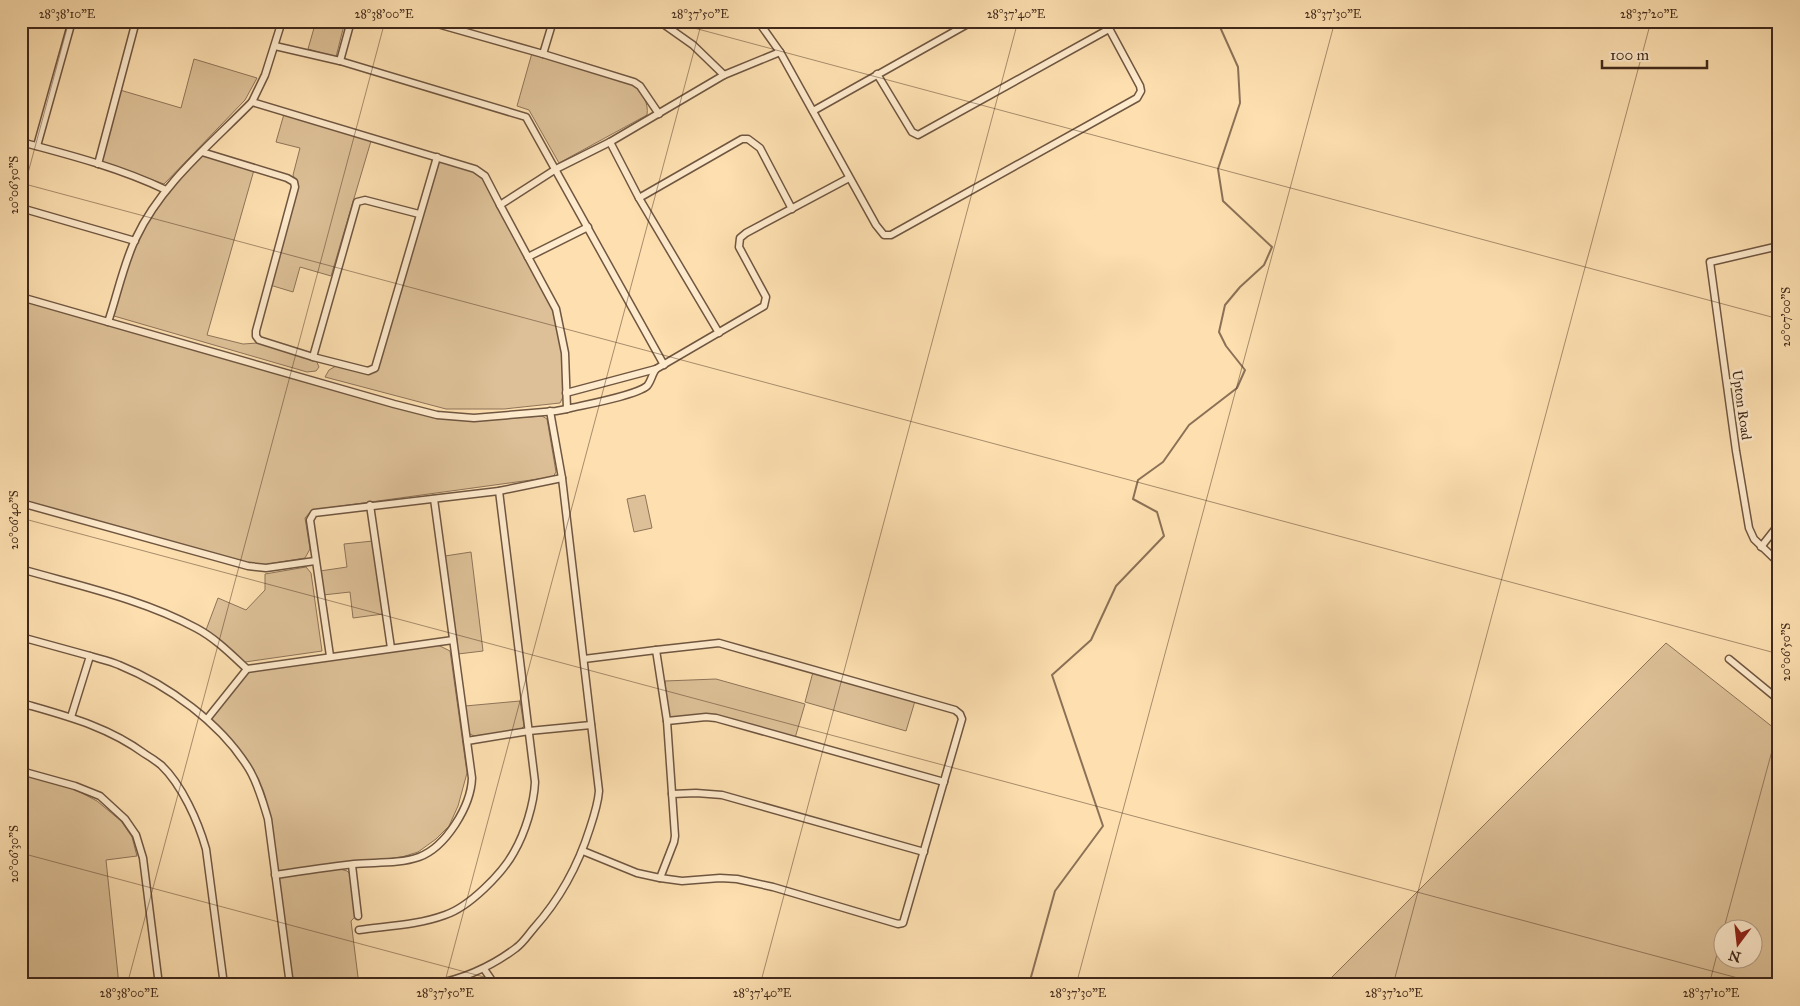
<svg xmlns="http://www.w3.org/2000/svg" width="1800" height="1006" font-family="'IM FELL Great Primer',serif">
<rect width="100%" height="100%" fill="#fddfb0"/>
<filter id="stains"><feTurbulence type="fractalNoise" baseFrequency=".004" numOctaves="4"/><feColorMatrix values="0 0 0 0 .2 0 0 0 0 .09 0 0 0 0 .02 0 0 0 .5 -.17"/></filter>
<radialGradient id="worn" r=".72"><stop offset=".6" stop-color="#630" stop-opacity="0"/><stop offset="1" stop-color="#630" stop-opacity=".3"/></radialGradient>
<!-- green -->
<g fill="#ddc097" stroke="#8e7459" fill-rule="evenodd">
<path d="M316,21H345L336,57L308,49Z"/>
<path d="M532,53L632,84C642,91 649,103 647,115L559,163L529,110L517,106Z"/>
<path d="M194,59L257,78L245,100L164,184L100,161L120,90L181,108Z"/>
<path d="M284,114L371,141L331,276L300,267L293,292L270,285L298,186L293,175L300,148L276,142Z"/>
<path d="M202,155L254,170L207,335L243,344L258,343L316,360L319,367L316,371L307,372L114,316C122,288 130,249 145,224C161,198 181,177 202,155Z"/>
<path d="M438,159L475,170L484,177L555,309L563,353L565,393L560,403L504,409H446L325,377L329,370L336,366L372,372Z"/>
<path d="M21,300L392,407L436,417L474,421L542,416L547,419L556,472L553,477L312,510L305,518L310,549L305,558L262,565H255L21,500Z"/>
<path d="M645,495L652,528L634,532L627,499Z"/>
<path d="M373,541L383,614L353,618L350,592L323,595L320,571L347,567L344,544Z"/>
<path d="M471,552L483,651L458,654L445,556Z"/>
<path d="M306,567L311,573L322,651L245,662L206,630L218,598L246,610L265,590V574Z"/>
<path d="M1666,643L1779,732V985H1324ZM1722,928H1752V958H1722Z"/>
<path d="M438,645L450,651L467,773L458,806L449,826L436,839L418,852L402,857L277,872L269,819L251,769L210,719L248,672Z"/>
<path d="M813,672L915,701L906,731L805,702Z"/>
<path d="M716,679L805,704L795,738L726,718L668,719L665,681Z"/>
<path d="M520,701L524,726L520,730L474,736L468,733L465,706Z"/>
<path d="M21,774L74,789L97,801L121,821L132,837L137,856L106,860L119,985H21Z"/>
<path d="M340,869L347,871L352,876L356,916L351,921L359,985H292L277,877Z"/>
</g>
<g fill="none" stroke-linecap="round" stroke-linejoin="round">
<!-- stream -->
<path stroke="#8b7156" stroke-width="2" d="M1025,985L1031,977L1055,891L1103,826L1052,675L1091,640L1116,586L1164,536L1157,512L1133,499L1138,480L1163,462L1189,425L1237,388L1245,370L1226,346L1219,332L1225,305L1240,287L1264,265L1272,247L1223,201L1218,169L1240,103L1238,67L1220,27L1221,21"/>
<defs>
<g id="minor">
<path d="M282,21L265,75L252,102L475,169L485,176L500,205"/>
<path d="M427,21L543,54L634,82L640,86L659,114"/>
<path d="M659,21L693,45L724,75"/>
<path d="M758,21L780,52L876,225L884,235H891L1137,98L1141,91L1140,86L1105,21"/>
<path d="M275,46L340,61L526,117L664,365"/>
<path d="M780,52L724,75L610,142L556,169L500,205L556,309L565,353L567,409C583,405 635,396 647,386C651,382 652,374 656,369L764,306L766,297L739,247L740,238L746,233L849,178"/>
<path d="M543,54L553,21"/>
<path d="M340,61L351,21"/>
<path d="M877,74L912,132L918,135L1109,29"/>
<path d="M813,111L973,21"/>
<path d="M21,142C70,155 120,168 166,190"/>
<path d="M610,142L639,198"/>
<path d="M37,146L72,21"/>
<path d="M202,152L287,178L294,182L295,187L256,331V336L259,340L313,357L368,371L375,368L437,157"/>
<path d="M98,164L136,21"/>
<path d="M21,208L135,241"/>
<path d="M1779,246L1710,262L1736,451L1749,528L1754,539L1779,563"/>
<path d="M528,257L588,227"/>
<path d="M21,297L394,404L437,415L474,418L556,411L567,409"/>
<path d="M108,322C117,296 124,262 136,238C161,184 211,144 252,102"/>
<path d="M719,333L639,198L742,139H748L760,148L792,209"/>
<path d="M313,357L357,202L365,200L419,214"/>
<path d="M566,393L656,369"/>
<path d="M21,503L248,566L266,568L315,561"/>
<path d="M370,505L391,648"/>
<path d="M1761,547L1779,524"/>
<path d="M21,569C80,586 142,599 196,628C215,638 231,654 247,669"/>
<path d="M21,637L90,656L71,717"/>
<path d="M656,650L719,643L955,710L960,714L962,719L903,923L898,924L773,887L737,879L720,878L682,881L660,878"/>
<path d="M90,656C100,659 110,661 119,665C168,685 221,723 249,769C258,784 263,802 268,819L290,985"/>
<path d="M330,656L310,520L314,513L499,491L562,478"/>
<path d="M1729,659L1779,700"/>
<path d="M21,703C66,716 107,726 145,754C150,757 156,761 161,765C182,785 198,821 206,849L224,985"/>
<path d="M207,719L247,669L453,640"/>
<path d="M667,721L706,717L716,718L944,782"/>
<path d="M467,741L529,731L591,725"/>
<path d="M21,771L75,786L100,796L125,819L136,835L143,858L159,985"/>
<path d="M672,794L696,793L722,795L924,852"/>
<path d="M583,851L637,873L660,878L674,842L675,836L667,721L656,650L584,659"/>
<path d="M352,865L358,916"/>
<path d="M275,875C301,871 328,867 354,864C375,862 399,864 419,857C446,847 471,806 472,778L434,499"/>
<path d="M359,930C387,926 418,925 445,915C469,907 502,874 514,852C525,833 534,804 535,782L499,491"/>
<path d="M484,969L495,985"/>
<path d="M432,985C463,979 491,967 516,948C523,943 528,935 534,928C560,899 578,866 590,828C594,816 598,804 599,791L562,478L550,411"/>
</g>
</defs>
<!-- minor casing -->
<use href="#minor" stroke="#6f5640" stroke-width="9"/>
<!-- minor -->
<use href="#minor" stroke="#feeacc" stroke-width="6"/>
</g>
<!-- ticks -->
<path fill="none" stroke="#40291b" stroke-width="1" stroke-opacity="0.45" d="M668,21L1779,319M21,183L1779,654M21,199L69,21M21,518L1764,985M21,853L514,985M1724,928L1779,725M127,985L385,21M444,985L702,21M760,985L1018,21M1076,985L1335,21M1393,985L1651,21M1709,985L1722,935"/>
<g text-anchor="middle" stroke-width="5" stroke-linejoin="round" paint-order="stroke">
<!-- street labels -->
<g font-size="14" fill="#40291b" stroke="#feeacc">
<text transform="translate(1742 405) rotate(82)" y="5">Upton Road</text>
</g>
</g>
<!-- margin -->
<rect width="1800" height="1006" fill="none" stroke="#fddfb0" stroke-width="55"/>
<!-- north arrow -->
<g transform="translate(1738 944) rotate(195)"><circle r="24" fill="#feeacc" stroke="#b29d85"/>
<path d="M0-4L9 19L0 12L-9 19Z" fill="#8f2418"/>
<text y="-8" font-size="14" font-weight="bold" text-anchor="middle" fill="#40291b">N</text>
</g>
<!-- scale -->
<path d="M1602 60v8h105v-8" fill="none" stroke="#40291b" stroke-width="2.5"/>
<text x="1610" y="60" font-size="15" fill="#40291b" stroke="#feeacc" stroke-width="4" paint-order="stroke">100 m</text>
<rect x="28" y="28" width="1744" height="950" fill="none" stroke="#40291b" stroke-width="2"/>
<g font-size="12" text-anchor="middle" fill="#40291b">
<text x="67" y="18">28°38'10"E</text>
<text x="384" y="18">28°38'00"E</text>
<text x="700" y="18">28°37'50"E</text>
<text x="1016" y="18">28°37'40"E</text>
<text x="1333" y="18">28°37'30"E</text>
<text x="1649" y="18">28°37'20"E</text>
<text transform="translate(14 185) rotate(-90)" y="4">20°06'50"S</text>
<text transform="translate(1786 317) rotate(-90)" y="4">20°07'00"S</text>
<text transform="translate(14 520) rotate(-90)" y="4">20°06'40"S</text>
<text transform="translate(1786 652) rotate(-90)" y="4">20°06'50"S</text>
<text transform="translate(14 854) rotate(-90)" y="4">20°06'30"S</text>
<text x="129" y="997">28°38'00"E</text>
<text x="445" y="997">28°37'50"E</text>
<text x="762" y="997">28°37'40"E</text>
<text x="1078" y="997">28°37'30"E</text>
<text x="1394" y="997">28°37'20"E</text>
<text x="1711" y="997">28°37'10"E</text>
</g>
<rect width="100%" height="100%" filter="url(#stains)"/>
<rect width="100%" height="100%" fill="url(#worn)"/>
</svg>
